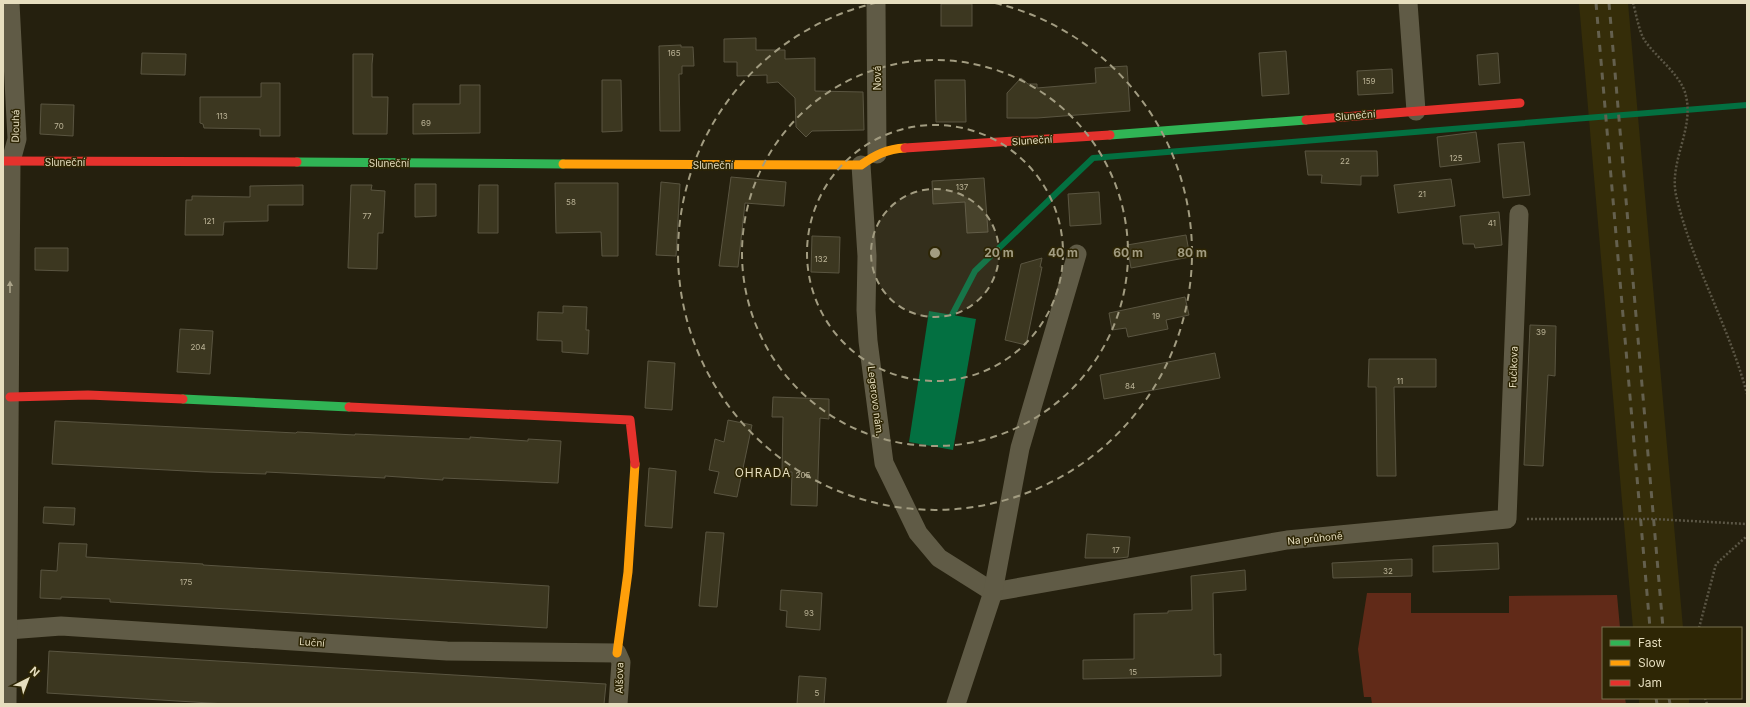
<svg xmlns="http://www.w3.org/2000/svg" width="1750" height="707" font-family="Inter,sans-serif">
<rect width="100%" height="100%" fill="#25200e"/>
<!-- built -->
<g fill="#352d09">
<path d="M1579,3H1628L1683,628H1633Z"/>
<rect x="1639" y="698" width="50" height="6"/>
</g>
<!-- green -->
<path fill="#612a18" d="M1367,593H1411V613H1509V596L1617,595L1620,628H1603V698H1625L1626,704H1372L1371,697H1364L1358,649Z"/>
<!-- water -->
<path fill="#037041" d="M929,311L976,319L953,450L909,442Z"/>
<g fill="none" stroke-linecap="round" stroke-linejoin="round">
<!-- stream -->
<path stroke="#037041" stroke-width="6" d="M952,315L975,271L1093,158L1747,105"/>
</g>
<!-- building -->
<g fill="#3c3720" stroke="#5a5541">
<rect x="941" y="4" width="31" height="22"/>
<path d="M756,38V50H785V59L815,58V91L863,92L864,130L812,131L806,137L796,127L795,98L778,82L767,83V75L737,76V62H724V39Z"/>
<path d="M681,45V47H693L694,66H682V74H679L680,131H660L659,46Z"/>
<path d="M1286,51L1289,94L1262,96L1259,53Z"/>
<path d="M142,53L186,54L185,75L141,74Z"/>
<path d="M1498,53L1500,83L1479,85L1477,55Z"/>
<path d="M353,54H373L372,64V97H388L387,134H353Z"/>
<path d="M1127,66L1130,111L1037,118H1007V93L1021,78L1028,84H1037V88L1096,83L1095,68Z"/>
<path d="M1392,69L1393,93L1358,95L1357,71Z"/>
<path d="M602,80H621L622,131L602,132Z"/>
<path d="M935,80H965L966,122H936Z"/>
<path d="M261,83H280V136H260V129L204,128L203,124L200,123V97H261Z"/>
<path d="M460,85H480V133L413,134V104H460Z"/>
<path d="M41,104L74,105L73,136L40,134Z"/>
<path d="M1476,132L1480,162L1440,167L1437,137Z"/>
<path d="M1524,142L1530,195L1503,198L1498,144Z"/>
<path d="M1305,151H1377L1378,176H1361V185L1321,183L1322,175H1308Z"/>
<path d="M731,177L786,182L784,206L745,203L738,267L719,266Z"/>
<path d="M984,178L988,232L967,233L965,202L933,204L932,181Z"/>
<path d="M1451,179L1455,206L1398,213L1394,185Z"/>
<path d="M661,182L680,184L676,256L656,255Z"/>
<path d="M555,183H618V256H602L601,232L556,233Z"/>
<path d="M415,184H436V216L415,217Z"/>
<path d="M303,185V205H268V221L224,222L223,235H185L186,200H192V196L250,197V186Z"/>
<path d="M351,185H372L371,190L385,191L383,233H378L377,269L348,268Z"/>
<path d="M479,185H498V233H478Z"/>
<path d="M1099,192L1101,224L1070,226L1068,194Z"/>
<path d="M1499,212L1502,245L1475,248L1474,244H1463L1460,216Z"/>
<path d="M1186,235L1190,257L1131,268L1127,245Z"/>
<path d="M812,236L840,237L839,273L811,272Z"/>
<path d="M35,248H68V271L35,270Z"/>
<path d="M1042,258L1040,267H1042L1026,345L1005,340L1021,264Z"/>
<path d="M1185,297L1189,315L1166,320L1168,329L1128,337L1126,328L1112,330L1109,313Z"/>
<path d="M563,306L587,307L586,330H589L588,354L562,352V341L537,340L538,312L563,313Z"/>
<path d="M1530,325L1556,326L1555,376L1548,375L1543,466L1524,465Z"/>
<path d="M180,329L213,331L210,374L177,372Z"/>
<path d="M1215,353L1220,378L1104,399L1100,375Z"/>
<path d="M1369,359H1436V387H1394L1396,476H1377L1376,387H1368Z"/>
<path d="M648,361L675,363L672,410L645,408Z"/>
<path d="M773,397L829,399V419L820,418L817,506L791,505L792,472H782L783,417H772Z"/>
<path d="M728,420L752,425L737,497L714,493L719,472L709,470L715,439L724,442Z"/>
<path d="M55,421L296,433L297,432L355,435V434L470,439V437L528,441V439L561,441L558,483L443,478V480L385,476V478L266,472V474L206,472L52,464Z"/>
<path d="M649,468L676,471L672,528L645,526Z"/>
<path d="M44,507L75,508L74,525L43,523Z"/>
<path d="M706,532L724,533L717,607L699,606Z"/>
<path d="M1087,534L1130,537L1128,557L1119,558H1085Z"/>
<path d="M59,543L87,544L86,557L203,564V565L549,586L547,628L110,602V599L61,597V599L40,598L41,570L57,571Z"/>
<path d="M1498,543L1499,569L1433,572V546Z"/>
<path d="M1412,559V576L1333,578L1332,563Z"/>
<path d="M1245,570L1246,590L1213,593L1214,655L1221,654V676L1083,679V660L1134,659V614L1168,613V611L1192,610L1191,576Z"/>
<path d="M781,590L822,593L820,630L786,627L787,611L780,610Z"/>
<path d="M49,651L606,684L604,704H226L47,693Z"/>
<path d="M799,676L826,678L824,704H797Z"/>
</g>
<g fill="none" stroke-linecap="round" stroke-linejoin="round">
<!-- path -->
<g stroke="#5b5645" stroke-width="2.5" stroke-dasharray="2 2" stroke-linecap="butt">
<path d="M1633,3C1636,13 1639,32 1645,41C1657,58 1682,76 1686,96C1694,130 1669,161 1676,195C1692,264 1729,326 1747,394"/>
<path d="M1527,519H1654L1747,524"/>
<path d="M1699,628L1716,564L1747,536"/>
<path d="M1705,698L1707,704"/>
</g>
<!-- street -->
<g stroke="#605b46" stroke-width="19">
<path d="M876,3L877,154"/>
<path d="M1408,3L1416,111"/>
<path d="M861,165L867,256L866,310L868,341L884,463L918,533L939,558L993,592"/>
<path d="M993,592L1287,540L1507,519L1519,214"/>
<path d="M8,630L61,626L447,651L617,653L621,662L618,704"/>
<path d="M7,704L11,161L17,139L10,3"/>
<path d="M956,704L993,592L1020,448L1077,254"/>
</g>
<!-- fast -->
<g stroke="#30b455" stroke-width="9">
<path d="M1110,135L1306,120"/>
<path d="M297,162L563,164"/>
<path d="M183,399L349,407"/>
</g>
<!-- slow -->
<g stroke="#ff9f0a" stroke-width="9">
<path d="M563,164L861,165C875,155 887,149 905,148"/>
<path d="M617,653L628,572L635,464"/>
</g>
<!-- jam -->
<g stroke="#e5322d" stroke-width="9">
<path d="M1306,120L1520,103"/>
<path d="M905,148L1110,135"/>
<path d="M3,161L297,162"/>
<path d="M10,397L88,395L183,399"/>
<path d="M349,407L630,420L635,464"/>
</g>
<!-- rail -->
<g stroke="#64604e" stroke-width="3" stroke-dasharray="7 7" stroke-linecap="butt">
<path d="M1596,3L1650,628"/>
<path d="M1609,3L1663,628"/>
<path d="M1656,698L1657,704"/>
<path d="M1669,698L1670,704"/>
</g>
</g>
<!-- one-way arrows -->
<defs><path id="oneway-solid" d="M-6-.8H1V-3.2L6.5 0L1 3.2V.8H-6Z"/></defs>
<use fill="#aaa389" href="#oneway-solid" transform="translate(10 287) rotate(-90)"/>
<!-- distance rings -->
<circle cx="935" cy="253" r="64" fill="#a29c81" fill-opacity=".12"/>
<g fill="none" stroke="#a29c81" stroke-width="2" stroke-dasharray="7 5">
<circle cx="935" cy="253" r="64"/>
<circle cx="935" cy="253" r="128"/>
<circle cx="935" cy="253" r="193"/>
<path d="M995 3A257 257 0 1 1 875 3"/>
</g>
<g text-anchor="middle" stroke-width="3" stroke-linejoin="round" paint-order="stroke">
<!-- number labels -->
<g font-size="8" fill="#bcb497">
<text x="674" y="56">165</text>
<text x="1369" y="84">159</text>
<text x="222" y="119">113</text>
<text x="426" y="126">69</text>
<text x="59" y="129">70</text>
<text x="1456" y="161">125</text>
<text x="1345" y="164">22</text>
<text x="962" y="190">137</text>
<text x="1422" y="197">21</text>
<text x="571" y="205">58</text>
<text x="367" y="219">77</text>
<text x="209" y="224">121</text>
<text x="1492" y="226">41</text>
<text x="821" y="262">132</text>
<text x="1156" y="319">19</text>
<text x="1541" y="335">39</text>
<text x="198" y="350">204</text>
<text x="1400" y="384">11</text>
<text x="1130" y="389">84</text>
<text x="803" y="478">205</text>
<text x="1116" y="553">17</text>
<text x="1388" y="574">32</text>
<text x="186" y="585">175</text>
<text x="809" y="616">93</text>
<text x="1133" y="675">15</text>
<text x="817" y="696">5</text>
</g>
<!-- street labels -->
<g font-size="10" fill="#e6debf" stroke="#2e2605">
<text transform="translate(877 78) rotate(-90)" y="4">Nová</text>
<text transform="translate(1355 115) rotate(-5)" y="4">Sluneční</text>
<text transform="translate(15 126) rotate(-89)" y="4">Dlouhá</text>
<text transform="translate(1032 140) rotate(-4)" y="4">Sluneční</text>
<text x="65" y="166">Sluneční</text>
<text x="389" y="167">Sluneční</text>
<text x="713" y="169">Sluneční</text>
<text transform="translate(1513 367) rotate(-88)" y="4">Fučíkova</text>
<text transform="translate(876 401) rotate(83)" y="4">Legerovo nám.</text>
<text transform="translate(1315 538) rotate(-6)" y="4">Na průhoně</text>
<text transform="translate(312 642) rotate(4)" y="4">Luční</text>
<text transform="translate(619 678) rotate(-89)" y="4">Alšova</text>
</g>
<!-- quarter labels -->
<g font-size="12" letter-spacing="1" fill="#e6debf" stroke="#2e2605">
<text x="763" y="477">OHRADA</text>
</g>
</g>
<circle cx="935" cy="253" r="6" fill="#a29c81" stroke="#2e2605" stroke-width="2"/>
<g font-size="12" text-anchor="middle" font-weight="bold" fill="#a29c81" stroke="#2e2605" stroke-width="3" stroke-linejoin="round" paint-order="stroke">
<text x="999" y="257">20 m</text>
<text x="1063" y="257">40 m</text>
<text x="1128" y="257">60 m</text>
<text x="1192" y="257">80 m</text>
</g>
<!-- border -->
<rect width="1750" height="707" fill="none" stroke="#e6debf" stroke-width="8"/>
<!-- legend -->
<rect x="1602" y="627" width="140" height="72" fill="#2e2605" stroke="#78704f"/>
<rect x="1610" y="640" width="20" height="6" fill="#30b455" stroke="#78704f"/>
<text x="1638" y="647" font-size="12" fill="#e6debf">Fast</text>
<rect x="1610" y="660" width="20" height="6" fill="#ff9f0a" stroke="#78704f"/>
<text x="1638" y="667" font-size="12" fill="#e6debf">Slow</text>
<rect x="1610" y="680" width="20" height="6" fill="#e5322d" stroke="#78704f"/>
<text x="1638" y="687" font-size="12" fill="#e6debf">Jam</text>
<!-- north arrow -->
<g transform="translate(28 679) rotate(42)" stroke="#2e2605" stroke-width="3" paint-order="stroke">
<path d="M0-3L7 15L0 10L-7 15Z" fill="#e6debf"/>
<text y="-6" font-size="11" font-weight="bold" text-anchor="middle" fill="#e6debf">N</text>
</g>
</svg>
